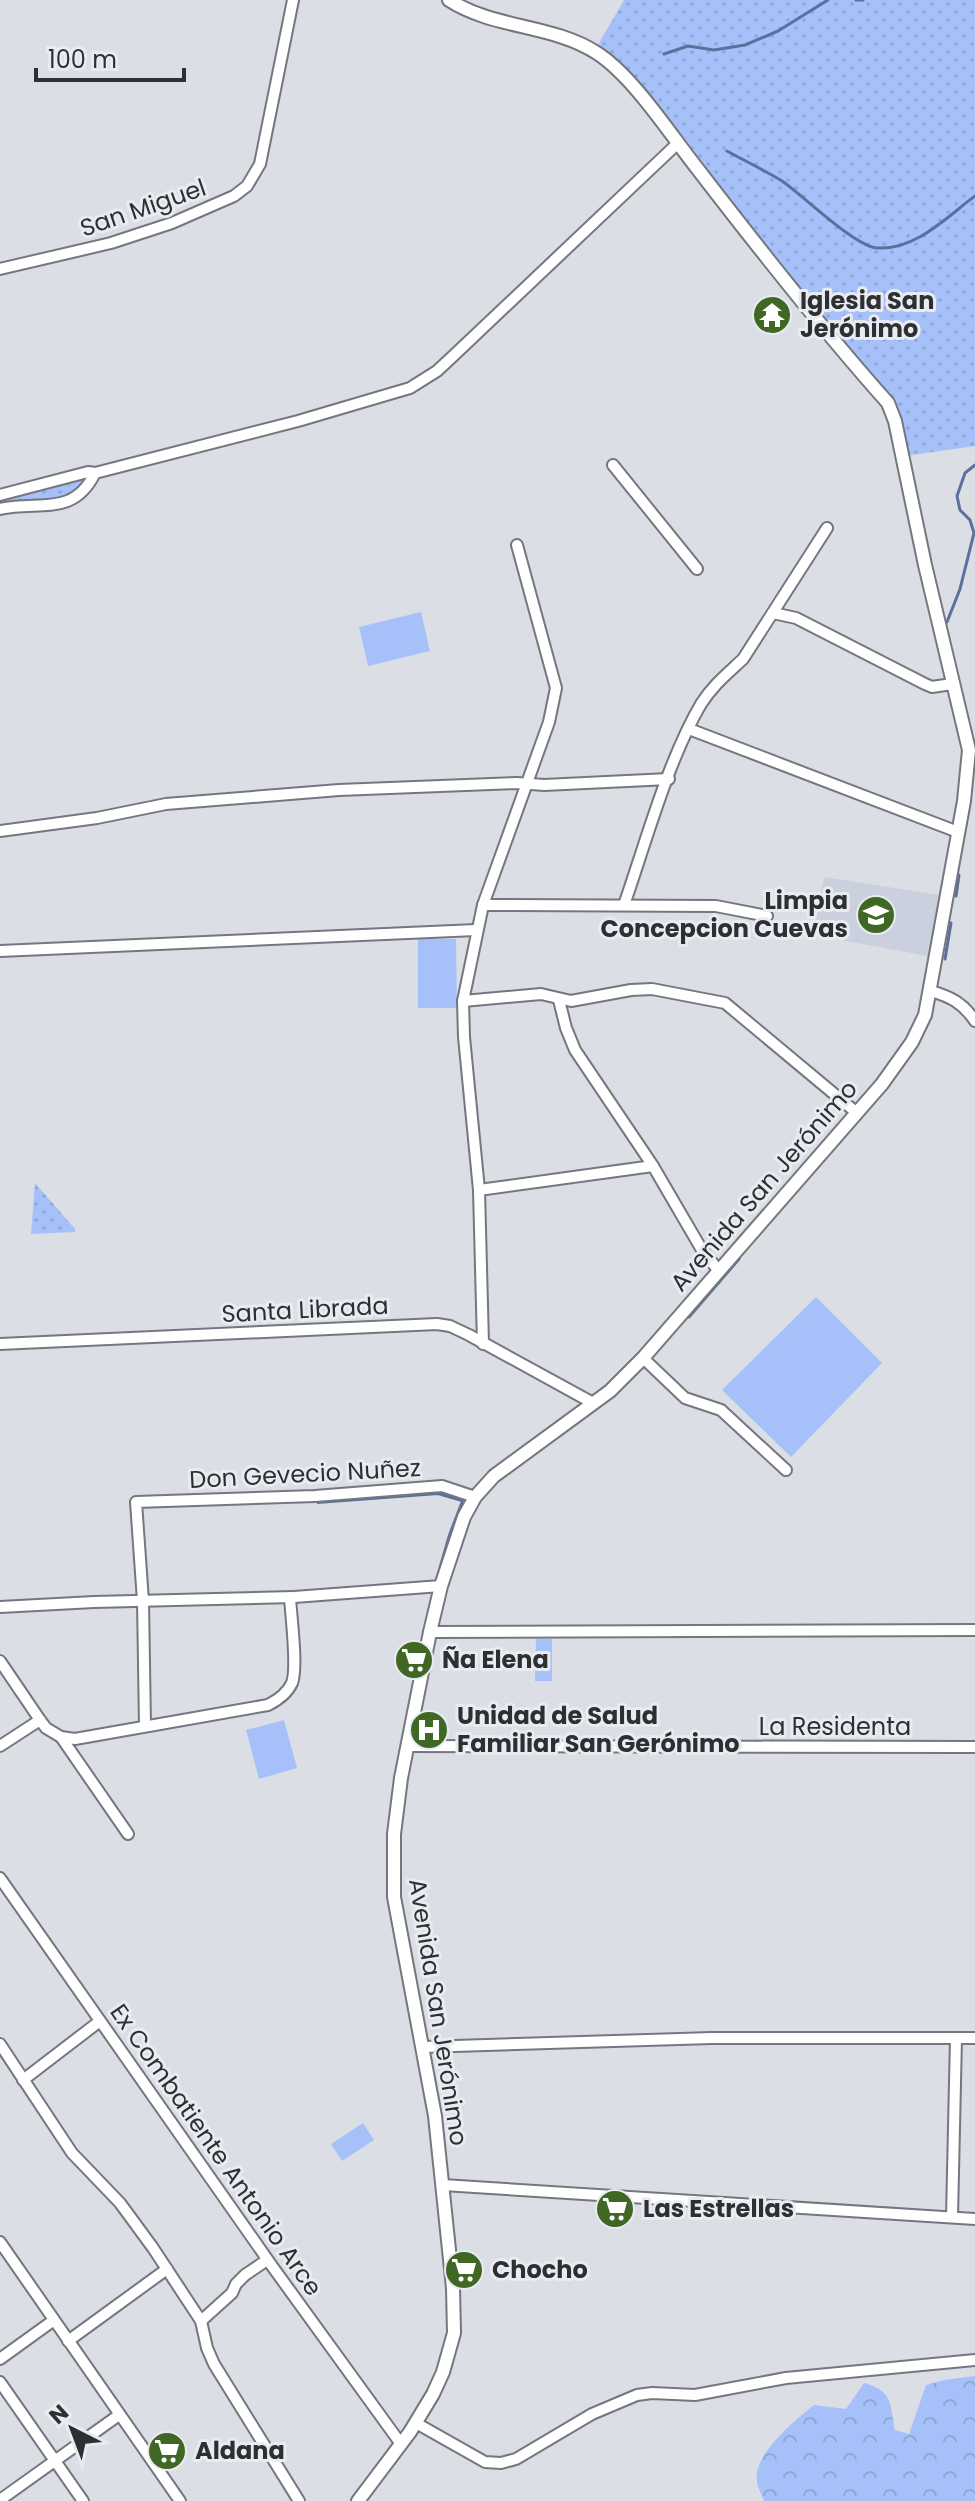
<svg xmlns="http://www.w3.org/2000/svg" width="975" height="2501" font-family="Poppins,sans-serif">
<defs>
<pattern id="grass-dots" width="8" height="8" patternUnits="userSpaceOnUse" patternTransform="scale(2)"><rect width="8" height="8" fill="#a6c1fa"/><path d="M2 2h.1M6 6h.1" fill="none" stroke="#8fa6d7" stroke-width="1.8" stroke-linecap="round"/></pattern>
<pattern id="forest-crowns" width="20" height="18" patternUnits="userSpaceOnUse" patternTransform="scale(2)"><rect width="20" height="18" fill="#a6c1fa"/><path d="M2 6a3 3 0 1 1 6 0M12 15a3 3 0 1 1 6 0" fill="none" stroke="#8fa6d7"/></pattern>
<pattern id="water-ripples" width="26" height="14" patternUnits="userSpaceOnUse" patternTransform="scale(2)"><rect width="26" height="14" fill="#6f8ccb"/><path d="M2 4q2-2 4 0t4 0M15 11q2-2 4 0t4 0" fill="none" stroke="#5c73a5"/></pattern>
</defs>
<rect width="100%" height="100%" fill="#dbdee5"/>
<!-- built -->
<path fill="#cad0dd" d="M824,877L939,895L928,956L813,935Z"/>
<!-- grass -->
<g fill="url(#grass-dots)">
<path d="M624,0H975V446L905,456L874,380L601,50L599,43Z"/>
<path d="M89,476L77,491L59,502L0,506V498Z"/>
<path d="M35,1183L75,1229V1232L31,1234Z"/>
</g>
<!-- forest -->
<path fill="url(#forest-crowns)" d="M975,2376V2501H764C762,2495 758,2488 757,2482C752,2455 795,2420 814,2405L846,2409L864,2383C893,2391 890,2404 895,2430L909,2434L926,2385L944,2380Z"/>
<!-- green -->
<g fill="#a6c1fa">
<path d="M421,612L430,651L368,666L359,627Z"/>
<path d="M418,939H456L457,1008H418Z"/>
<path d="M816,1297L882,1363L791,1457L722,1390Z"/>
<path d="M536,1639H552V1681H535Z"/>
<path d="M284,1720L297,1768L259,1779L246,1730Z"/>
<path d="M363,2123L374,2140L342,2161L331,2144Z"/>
</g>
<!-- water -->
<path fill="url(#water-ripples)" stroke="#5c709d" stroke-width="2" d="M439,1493L457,1497L463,1501L450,1535L436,1580L449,1535L462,1501L438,1494L317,1503Z"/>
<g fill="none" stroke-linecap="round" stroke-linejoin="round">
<!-- stream -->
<g stroke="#5c709d" stroke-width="3">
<path d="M856,0H863"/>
<path d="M664,54L688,46L714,50L745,45L778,31L828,0"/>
<path d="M727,151C745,161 764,170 782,181C804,196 855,247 878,248C916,250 948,216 975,196"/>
<path d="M947,622L960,589L974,533L970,520L960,510L957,496L965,473L975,465"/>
<path d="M956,896L959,875"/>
<path d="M945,959L951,923"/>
<path d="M689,1317L739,1259"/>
</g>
<defs>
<g id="minor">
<path d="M0,269L111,243L172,223L234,196L247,186L260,164L293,0"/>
<path d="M613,465L697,569"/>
<path d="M0,495L88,472L95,473L298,421L410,388L437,371L451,358L677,144"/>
<path d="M0,509C38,500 73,518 95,473"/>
<path d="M773,613L796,618L925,684L932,687L952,684"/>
<path d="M689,729L958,832"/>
<path d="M0,831L97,818L166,804L339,790L517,783L544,785L669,779"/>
<path d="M483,905L716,906L767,916"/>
<path d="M624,905C646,842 668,760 701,704C713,685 727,674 743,659L827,528"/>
<path d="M0,951L476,930"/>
<path d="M931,991C951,997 963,1003 975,1021"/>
<path d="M559,1000L566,1028L575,1050L653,1166L702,1250L719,1271"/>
<path d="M463,1001L541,994L571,1001L631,990L652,989L725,1003L857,1113"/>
<path d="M479,1190L653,1166"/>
<path d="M0,1344L437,1324L450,1326L469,1335L593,1403"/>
<path d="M483,1344L479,1190L464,1037L463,1001L483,905L549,722L556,688L517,545"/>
<path d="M643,1358L685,1398L721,1410L786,1470"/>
<path d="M0,1607L94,1602L294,1597L441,1586"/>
<path d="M430,1632L975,1630"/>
<path d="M0,1661L40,1720L46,1728L61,1737L128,1834"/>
<path d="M145,1726L143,1601L136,1502L315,1496L442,1486L475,1497"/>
<path d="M61,1737L75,1739L268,1705C278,1700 287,1694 292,1683C298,1667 291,1617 290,1597"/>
<path d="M0,1746L40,1720"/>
<path d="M407,1746L975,1747"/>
<path d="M0,1878L272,2266L401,2444"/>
<path d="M0,2044L72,2153L120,2203L153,2248L201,2321L207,2348L214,2364L299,2501"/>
<path d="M423,2047L712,2038H975"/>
<path d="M23,2080L100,2021"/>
<path d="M443,2185L975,2219"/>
<path d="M952,2217L956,2038"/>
<path d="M0,2242L180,2501"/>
<path d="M201,2321L232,2293L236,2284L245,2275L267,2260"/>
<path d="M68,2341L167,2269"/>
<path d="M0,2359L54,2320"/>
<path d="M0,2382L83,2501"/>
<path d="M416,2423L485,2462L501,2463L516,2459L592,2414L637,2395L652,2393L695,2395L786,2378L975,2360"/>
<path d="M0,2500L119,2415"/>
</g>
<path id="tertiary" d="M358,2501L410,2432L433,2394L443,2372L454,2333L453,2288L435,2116L394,1897V1834L401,1778L430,1632L441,1586L464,1517L475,1497L494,1476L610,1391L643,1358L882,1084L912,1042L925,1015L964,801L969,750L925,565L895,421L888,403C822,329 760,250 700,172C672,137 634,77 597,53C552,24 494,29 449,0"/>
</defs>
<!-- minor casing -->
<use href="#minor" stroke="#74777d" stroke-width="14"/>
<!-- tertiary casing -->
<use href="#tertiary" stroke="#74777d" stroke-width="16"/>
<!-- minor -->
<use href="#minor" stroke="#fff" stroke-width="10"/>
<!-- tertiary -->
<use href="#tertiary" stroke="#fff" stroke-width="12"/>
</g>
<!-- icons -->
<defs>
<symbol id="temple-disc" viewBox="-11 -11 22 22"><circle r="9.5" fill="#406824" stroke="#e8ecf2"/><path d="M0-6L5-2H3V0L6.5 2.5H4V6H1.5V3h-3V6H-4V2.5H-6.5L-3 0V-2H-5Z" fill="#fff"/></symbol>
<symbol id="school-disc" viewBox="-11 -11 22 22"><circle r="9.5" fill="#406824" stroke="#e8ecf2"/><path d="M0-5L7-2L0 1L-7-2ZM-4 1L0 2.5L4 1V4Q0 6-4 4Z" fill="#fff"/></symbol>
<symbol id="supermarket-disc" viewBox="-11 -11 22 22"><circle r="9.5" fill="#406824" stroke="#e8ecf2"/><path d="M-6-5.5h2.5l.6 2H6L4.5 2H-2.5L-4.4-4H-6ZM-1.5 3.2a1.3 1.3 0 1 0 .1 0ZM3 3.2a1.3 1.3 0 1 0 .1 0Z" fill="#fff"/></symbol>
<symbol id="hospital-disc" viewBox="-11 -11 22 22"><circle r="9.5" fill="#406824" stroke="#e8ecf2"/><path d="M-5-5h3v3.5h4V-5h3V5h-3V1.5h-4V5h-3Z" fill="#fff"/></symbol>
</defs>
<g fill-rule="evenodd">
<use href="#temple-disc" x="750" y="293" width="44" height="44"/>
<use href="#school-disc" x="854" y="893" width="44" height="44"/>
<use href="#supermarket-disc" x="392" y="1638" width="44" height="44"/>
<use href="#hospital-disc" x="407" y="1708" width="44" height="44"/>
<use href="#supermarket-disc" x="593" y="2187" width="44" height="44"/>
<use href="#supermarket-disc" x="442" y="2248" width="44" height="44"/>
<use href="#supermarket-disc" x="145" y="2429" width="44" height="44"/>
</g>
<g text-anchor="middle" stroke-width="6" stroke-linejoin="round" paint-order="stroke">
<!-- street labels -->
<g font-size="24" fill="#2e2f31" stroke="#e8ecf2">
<text transform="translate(143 208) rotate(-19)" y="8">San Miguel</text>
<text transform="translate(764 1186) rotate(-49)" y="8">Avenida San Jerónimo</text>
<text transform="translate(305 1310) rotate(-3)" y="8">Santa Librada</text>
<text transform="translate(305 1474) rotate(-3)" y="8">Don Gevecio Nuñez</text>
<text x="835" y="1735">La Residenta</text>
<text transform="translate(438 2012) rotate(81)" y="8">Avenida San Jerónimo</text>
<text transform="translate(216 2150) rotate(55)" y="8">Ex Combatiente Antonio Arce</text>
</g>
<!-- poi labels -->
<g font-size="24" font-weight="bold" fill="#2e2f31" stroke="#e8ecf2" text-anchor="start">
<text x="800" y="309">Iglesia San<tspan x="800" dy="28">Jerónimo</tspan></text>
<text x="848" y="909" text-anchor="end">Limpia<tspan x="848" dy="28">Concepcion Cuevas</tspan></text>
<text x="442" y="1668">Ña Elena</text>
<text x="457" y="1724">Unidad de Salud<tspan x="457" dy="28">Familiar San Gerónimo</tspan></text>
<text x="643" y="2217">Las Estrellas</text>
<text x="492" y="2278">Chocho</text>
<text x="195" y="2459">Aldana</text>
</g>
</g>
<!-- north arrow -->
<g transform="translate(72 2429) rotate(318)" stroke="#e8ecf2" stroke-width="6" paint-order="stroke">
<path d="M0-6L14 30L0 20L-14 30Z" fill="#2e2f31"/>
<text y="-12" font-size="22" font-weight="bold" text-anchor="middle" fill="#2e2f31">N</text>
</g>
<!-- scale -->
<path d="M36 68v12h148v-12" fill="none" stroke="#2e2f31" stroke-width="4"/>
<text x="48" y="68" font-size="24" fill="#2e2f31" stroke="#e8ecf2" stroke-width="6" paint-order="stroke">100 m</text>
</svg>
